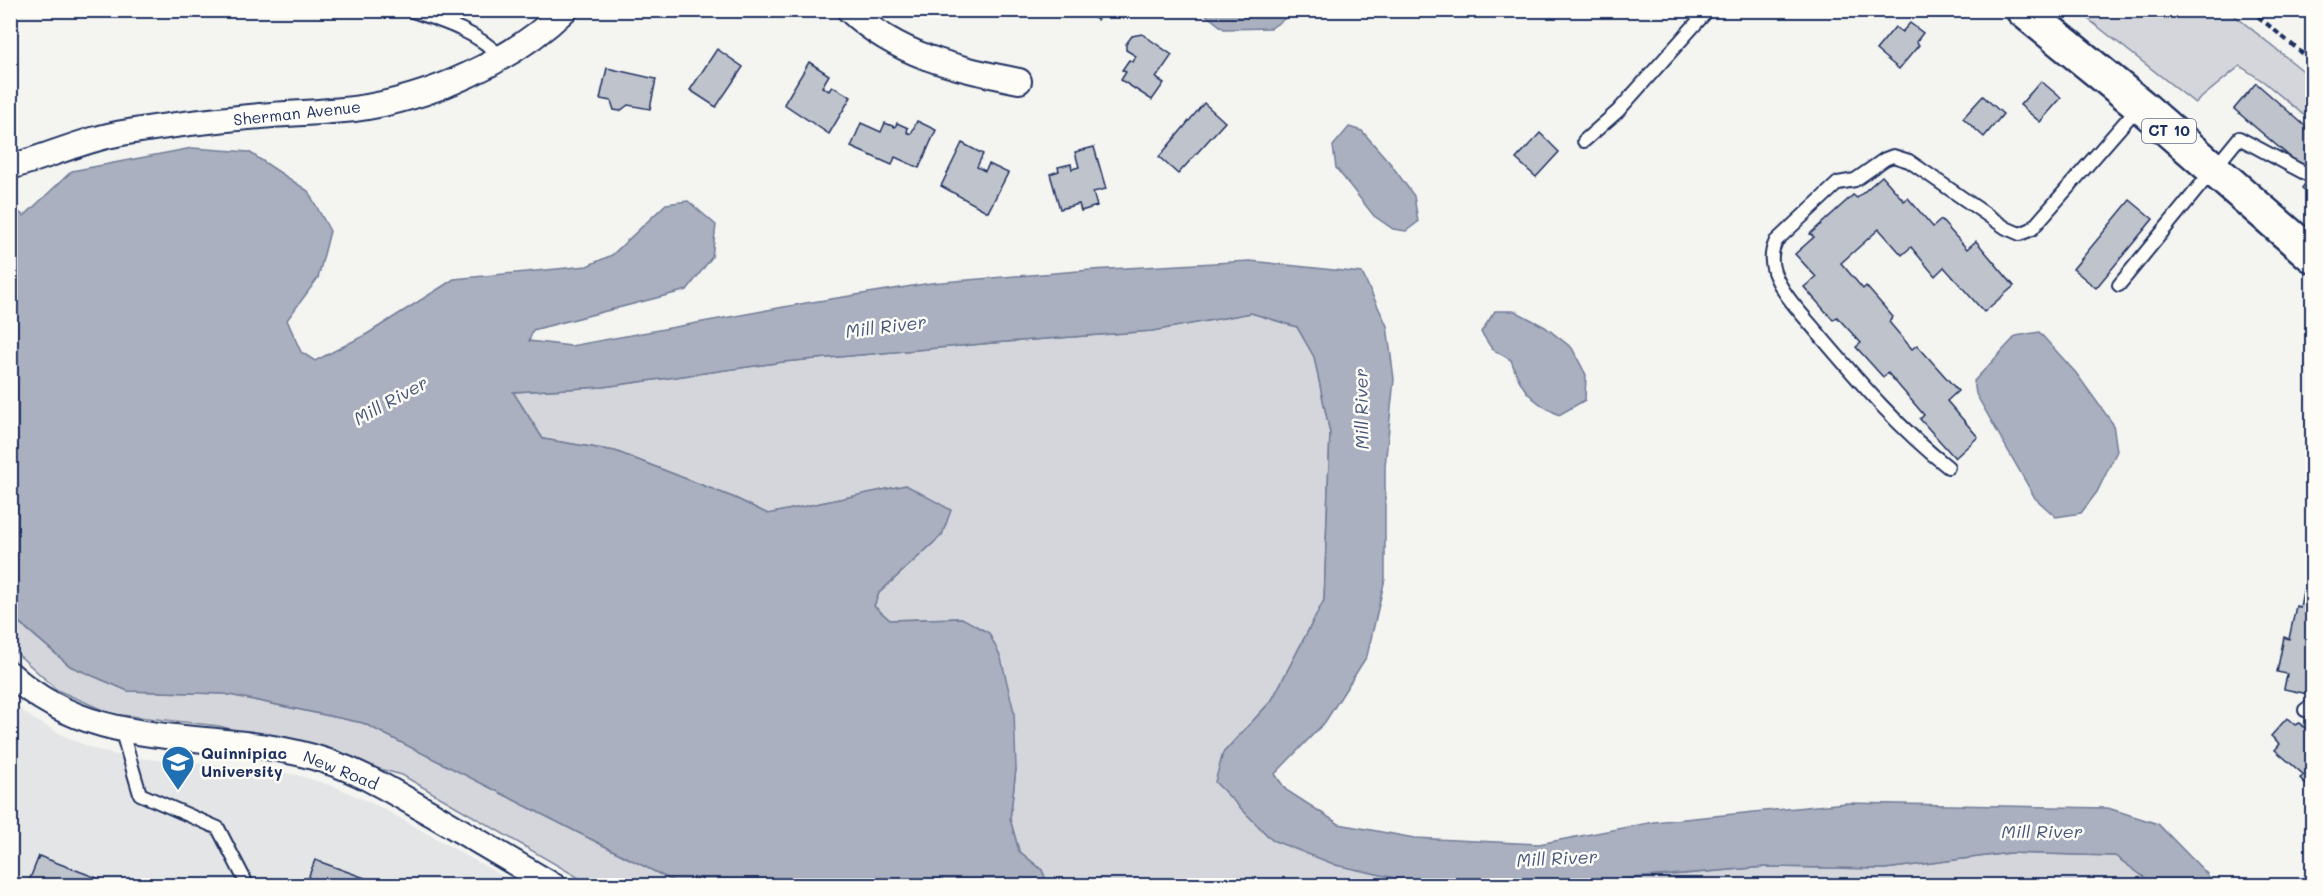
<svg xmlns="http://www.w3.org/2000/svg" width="2323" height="896" font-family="Mali,sans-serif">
<rect width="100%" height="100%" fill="#f4f4f1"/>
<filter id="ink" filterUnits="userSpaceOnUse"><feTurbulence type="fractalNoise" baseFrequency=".0167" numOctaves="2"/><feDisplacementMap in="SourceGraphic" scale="12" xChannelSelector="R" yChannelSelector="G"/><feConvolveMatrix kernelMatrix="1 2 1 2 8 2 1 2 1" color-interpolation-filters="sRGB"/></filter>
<g filter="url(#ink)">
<!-- built -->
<path fill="#e4e5e6" d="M10,702L35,720L66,737L94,749L123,757L263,769L297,775L336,787L382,808L518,885H11Z"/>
<!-- green -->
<g fill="#d4d6db" stroke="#78829c" stroke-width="1.5">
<path d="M2078,11H2229L2312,78V122L2264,82L2240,66L2195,103Z"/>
<path d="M1251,313L1297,327L1314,356L1330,433L1324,600L1272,700L1223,753L1336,865L1427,885H1048L1042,870L1019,851L1010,819L1016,769L961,618L890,620L874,606L879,593L942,535L906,485L768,514L735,498L615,451L543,439L513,392L603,387L783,362L993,343L1152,331Z"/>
<path d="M10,615L70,666L128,691L225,694L363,723L681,885H591L402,775L219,726L112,714L57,690L11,648Z"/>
<path d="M2009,853L2115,856L2155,885L1549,886L1765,867L1885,869Z"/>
</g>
<!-- water -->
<g fill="#aab0bf" stroke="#717c98" stroke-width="1.5">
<path d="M1201,11H1296L1271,28L1224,29Z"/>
<path d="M1349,127L1362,131L1390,163L1414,196L1418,222L1406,231L1393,229L1374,216L1336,168L1333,146Z"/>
<path d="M192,148L249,152L308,191L330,231L318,278L287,320L301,352L315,361L367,334L454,279L587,266L612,255L666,204L688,201L716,225L712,257L687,290L533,330L529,341L571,346L806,303L931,283L1091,270L1250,261L1362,273L1387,326L1394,379L1385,466V579L1367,656L1325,722L1275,774L1286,790L1339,824L1414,838L1539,844L1654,822L1846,803L2108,808L2158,824L2207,874L2214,885H2155L2115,856L2009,853L1885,869L1765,867L1549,885H1427L1336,865L1272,840L1215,782L1223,753L1272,700L1324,600L1330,433L1314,357L1297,327L1251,313L1152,331L993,343L783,362L603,387L513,392L543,439L615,451L735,498L768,514L906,485L951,510L942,535L879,593L874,606L890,620L962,618L989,633L1001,658L1014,712L1016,769L1010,819L1019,851L1042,870L1048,885H681L363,723L225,694L128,691L70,666L11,615V206L24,216L72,171Z"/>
<path d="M1495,311H1515L1545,327L1572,348L1586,375L1585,400L1559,415C1531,401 1521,390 1511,360L1492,349L1481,332Z"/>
<path d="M2039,332L2076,373L2113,424L2117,451L2097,492L2081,513L2056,517L2035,498L1976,394L1974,381L2016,336Z"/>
</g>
<!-- building -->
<g fill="#bfc3cc" stroke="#1b2f5e" stroke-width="1.5">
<path d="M1084,10H1105L1097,20Z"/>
<path d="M1910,23L1923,33L1916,42L1919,45L1899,69L1876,50L1895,27L1902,32Z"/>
<path d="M1142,34L1172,55L1156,78L1164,83L1152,100L1121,80L1126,72L1122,70L1129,60L1133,62L1136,56L1126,50V44L1132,36Z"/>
<path d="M717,49L743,67L716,107L690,90Z"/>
<path d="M809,62L829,75L822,87L829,91L832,86L851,97L829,134L784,104Z"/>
<path d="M607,68L656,79L650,109L628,105L620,111L614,110L611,101L600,99Z"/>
<path d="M2041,81L2061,98L2040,122L2020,105Z"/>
<path d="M2256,83L2312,132V158L2304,169L2234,109Z"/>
<path d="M1983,96L2003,114L1984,137L1963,118Z"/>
<path d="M1204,103L1225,122L1178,174L1159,157Z"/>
<path d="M917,121L936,130L919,168L895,157L892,165L851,147L861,123L881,132L885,123L895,127L897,123L908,128L907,132L911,134Z"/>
<path d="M1540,133L1559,152L1536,177L1516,159Z"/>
<path d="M962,143L983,154L977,167L985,171L989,164L1008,173L988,212L941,186Z"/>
<path d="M1094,147L1106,189L1093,192L1097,206L1081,211L1079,204L1060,209L1050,174L1059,171L1058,167L1071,164L1072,169L1079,167L1075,152Z"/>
<path d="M2312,175V197L2302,188Z"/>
<path d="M1882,176L1904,201L1908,198L1933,227L1941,220L1967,249L1976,241L2014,286L1984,312L1944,267L1935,276L1911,247L1902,255L1879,229L1841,263L1863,289L1866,286L1893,317L1889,322L1912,349L1917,345L1958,391L1947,401L1978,437L1955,458L1920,419L1924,415L1888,373L1883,377L1856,347L1861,343L1837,317L1833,320L1804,287L1816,277L1795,254L1814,237L1810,234L1853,195L1857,198Z"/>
<path d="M2130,200L2153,219L2096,288L2073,269Z"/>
<path d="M2307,571L2312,572V682L2310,683L2308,694L2284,689L2287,674L2277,672L2284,637L2289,639L2296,606L2300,607Z"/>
<path d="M2287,718L2295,725L2300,723L2312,735V791L2300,778L2304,775L2275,750L2280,744L2271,736Z"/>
<path d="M39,856L118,886H27Z"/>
<path d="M315,860L387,886H305Z"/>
</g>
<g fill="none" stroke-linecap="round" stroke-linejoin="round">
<defs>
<g id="lane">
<path d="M409,10C442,21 478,32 502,58"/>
<path d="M1584,141L1618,111L1708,10"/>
<path d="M2119,285L2239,138L2312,177"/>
<path d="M1948,467C1899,429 1857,379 1817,332C1802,314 1782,294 1774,272C1770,260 1771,251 1776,241L1838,183L1855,180L1885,159L1893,156L1909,161L2006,228L2020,234L2032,229L2139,106"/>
<path d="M2305,710L2312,705"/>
<path d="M121,729L140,794L218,828L248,886"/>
</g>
<g id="street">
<path d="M849,10C898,56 955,68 1019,81"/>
<path d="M10,167C50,156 87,138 128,132C176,124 224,119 272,115C300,113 327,112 354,109C429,99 511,62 565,10"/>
<path d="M10,674C101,758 219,725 326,761C364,773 398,795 432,814C472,838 513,862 554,886"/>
</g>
<path id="highway" d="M2023,10L2140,105L2312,255"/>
</defs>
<!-- lane casing -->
<use href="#lane" stroke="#1b2f5e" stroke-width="16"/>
<!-- street casing -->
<use href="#street" stroke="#1b2f5e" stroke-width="28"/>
<!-- highway casing -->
<use href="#highway" stroke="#1b2f5e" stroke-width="38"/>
<!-- path -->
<path stroke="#1b2f5e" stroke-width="4" stroke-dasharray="6 4.5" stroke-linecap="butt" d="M2250,10L2312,61"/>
<!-- lane -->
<use href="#lane" stroke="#fdfcf7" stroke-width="12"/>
<!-- street -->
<use href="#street" stroke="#fdfcf7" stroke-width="24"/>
<!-- highway -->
<use href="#highway" stroke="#fdfcf7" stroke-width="33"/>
</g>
</g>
<!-- icons -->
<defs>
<symbol id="university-pin" viewBox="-11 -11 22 30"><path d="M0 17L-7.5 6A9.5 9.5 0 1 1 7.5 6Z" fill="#1f6fb2" stroke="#fdfcf7"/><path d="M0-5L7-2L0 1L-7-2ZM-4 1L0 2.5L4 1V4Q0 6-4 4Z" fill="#fff"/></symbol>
</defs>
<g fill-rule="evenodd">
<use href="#university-pin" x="159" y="743" width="38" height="52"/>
</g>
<g text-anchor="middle" stroke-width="5" stroke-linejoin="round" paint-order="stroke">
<!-- shield labels -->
<rect fill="#fdfcf7" stroke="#5f6c8c" stroke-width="1.5" x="2142" y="119" width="54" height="24" rx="4.5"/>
<g font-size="15" font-weight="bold" fill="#1b2f5e">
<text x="2169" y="136">CT 10</text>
</g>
<!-- street labels -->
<g font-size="16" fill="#1b2f5e" stroke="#fdfcf7">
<text transform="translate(297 113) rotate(-6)" y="6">Sherman Avenue</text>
<text transform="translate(341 770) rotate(22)" y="6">New Road</text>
</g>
<!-- poi labels -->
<g font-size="16" font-weight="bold" fill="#1b2f5e" stroke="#fdfcf7" text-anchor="start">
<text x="201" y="759">Quinnipiac<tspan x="201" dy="18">University</tspan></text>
</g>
<!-- water labels -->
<g font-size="18" font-style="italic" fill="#46567b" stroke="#fdfcf7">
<text transform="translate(886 327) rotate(-7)" y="6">Mill River</text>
<text transform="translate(391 401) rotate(-29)" y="6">Mill River</text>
<text transform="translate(1362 409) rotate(-91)" y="6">Mill River</text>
<text x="2042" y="838">Mill River</text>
<text transform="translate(1557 859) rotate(-3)" y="6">Mill River</text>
</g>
</g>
<!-- margin -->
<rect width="2323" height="896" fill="none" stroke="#fdfcf7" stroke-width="36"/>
<rect x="18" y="18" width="2287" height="860" fill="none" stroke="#1b2f5e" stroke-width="2" filter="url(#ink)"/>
</svg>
